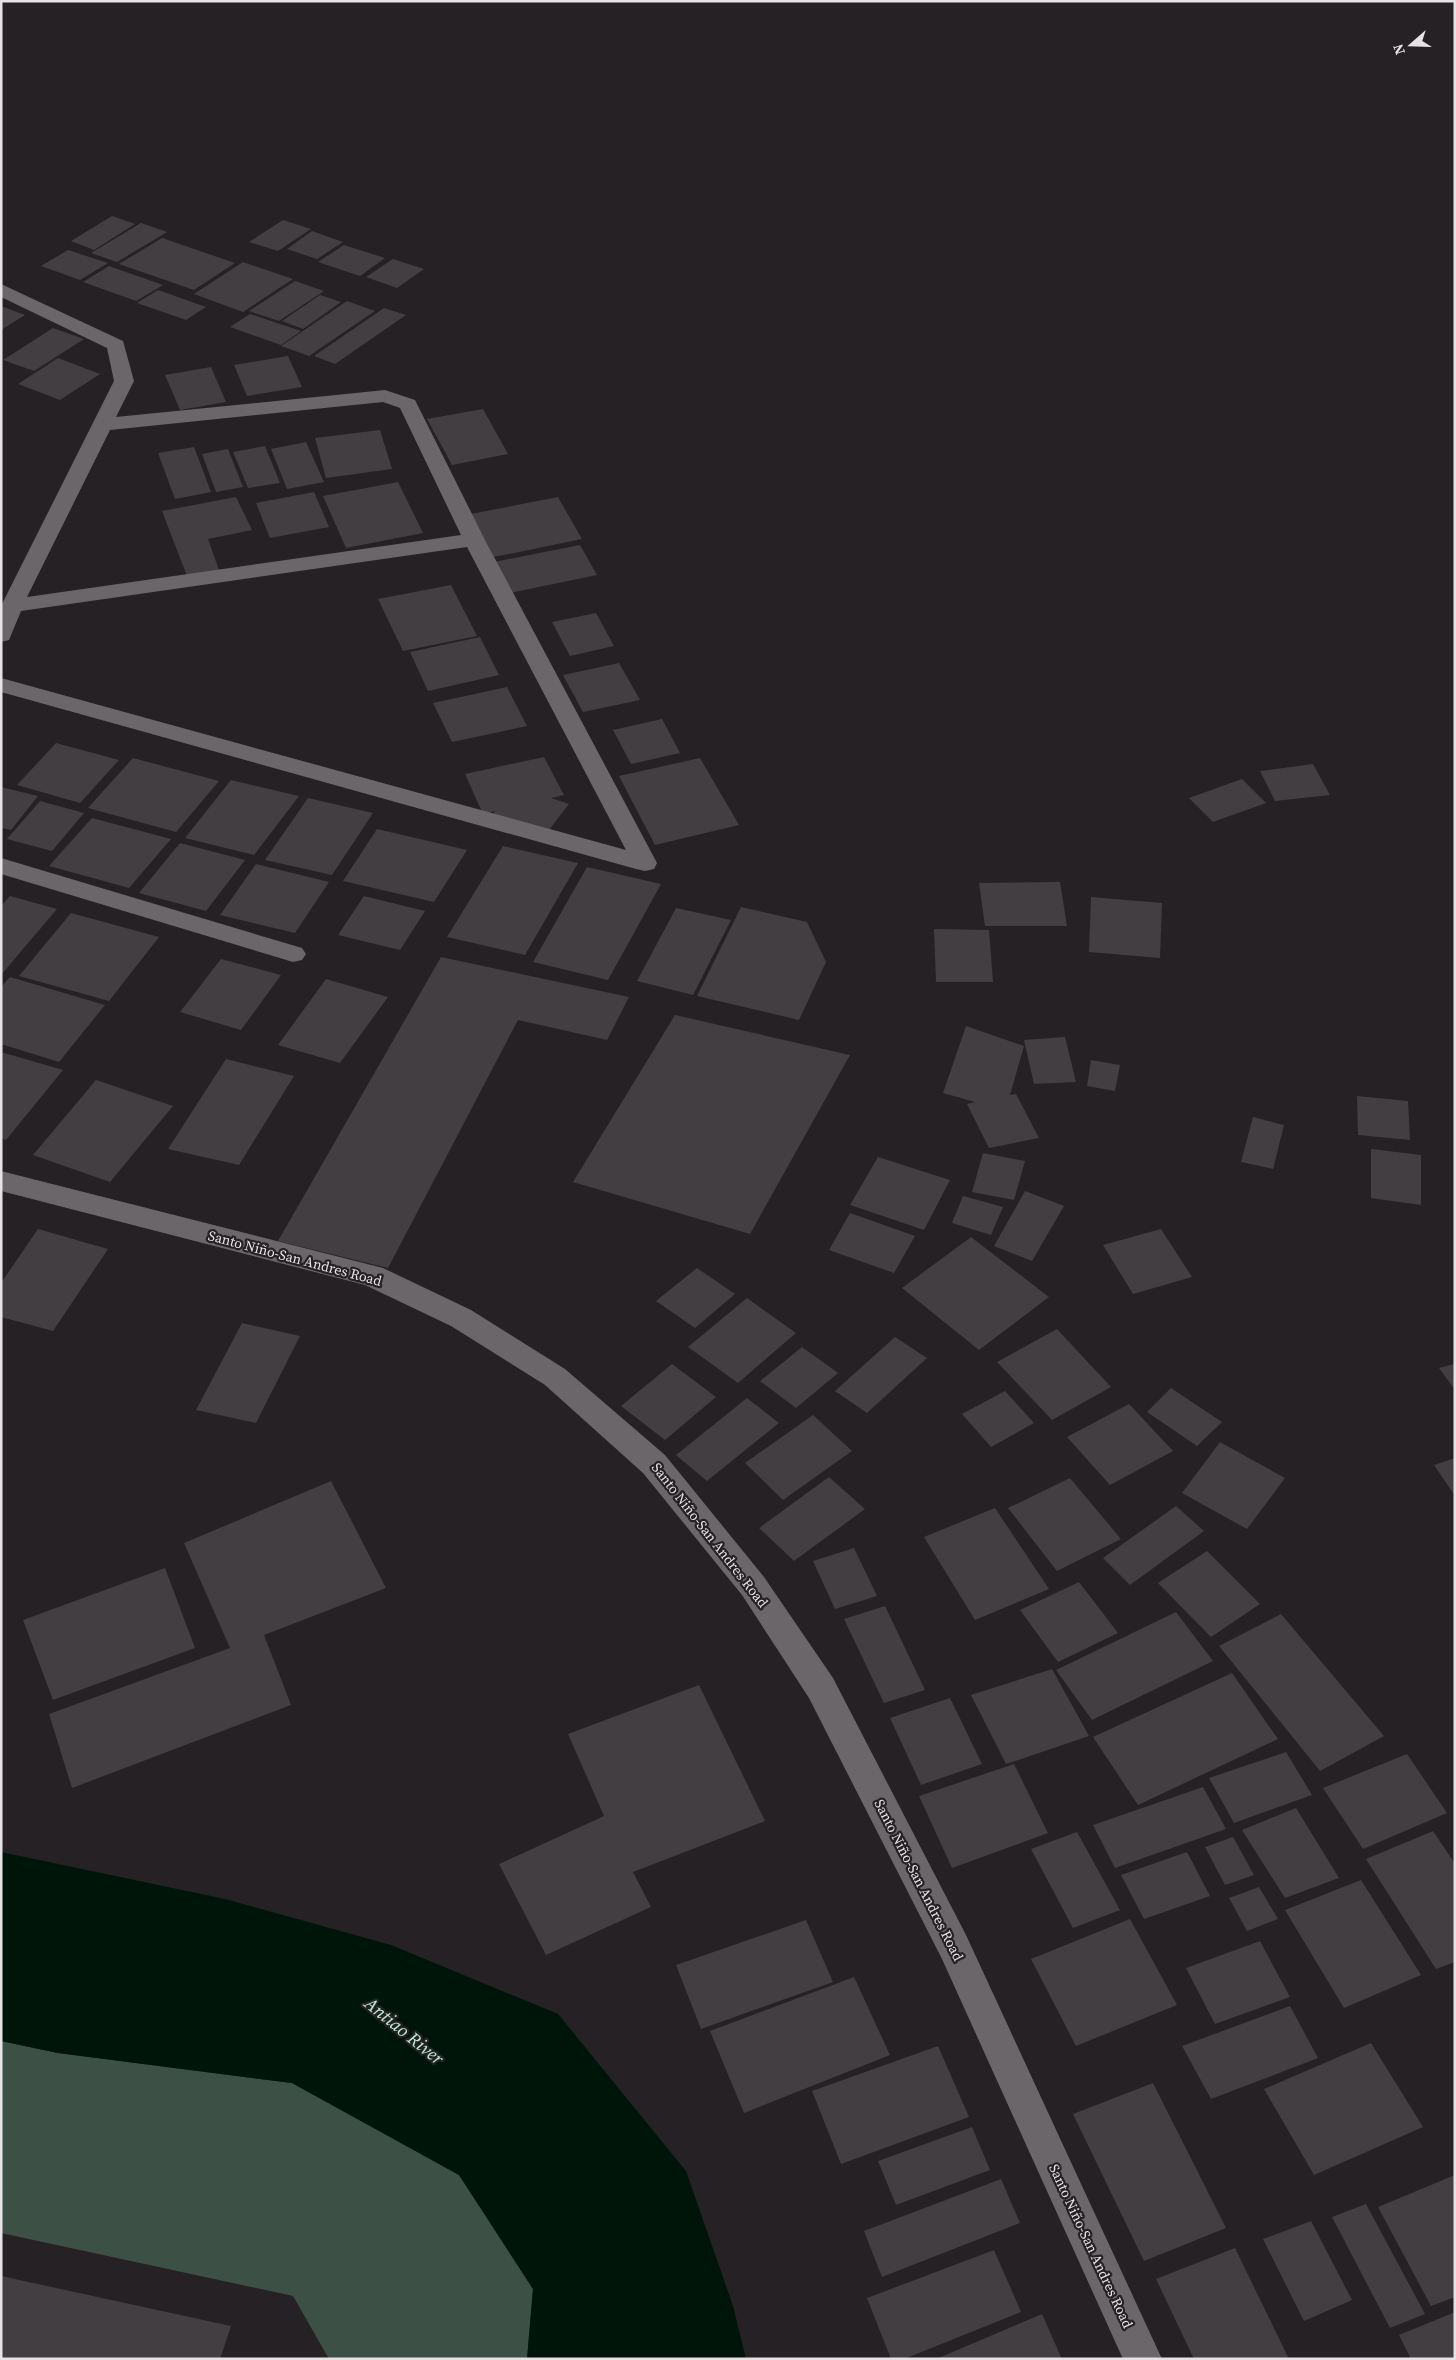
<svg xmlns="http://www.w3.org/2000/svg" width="1456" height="2360" font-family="'Source Serif 4',serif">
<rect width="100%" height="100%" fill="#252125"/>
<!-- green -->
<path fill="#3c5045" d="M1,2041L58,2053L292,2083L459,2175L533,2289L527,2359H329L293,2296L1,2233Z"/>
<!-- water -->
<path fill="#00150a" d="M1,1852L225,1899L391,1945L558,2014L686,2171L733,2306L746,2359H527L533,2289L459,2175L292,2083L58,2053L1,2041Z"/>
<!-- building -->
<g fill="#423e42">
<path d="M112,216L135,224L94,250L71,241Z"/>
<path d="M283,220L311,229L278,251L249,242Z"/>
<path d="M141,223L167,232L117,262L91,253Z"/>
<path d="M312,231L343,242L317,259L287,249Z"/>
<path d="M162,238L235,263L194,290L119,264Z"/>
<path d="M344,245L385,258L360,276L318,262Z"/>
<path d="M68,250L108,263L80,280L41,266Z"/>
<path d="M393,259L424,269L397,288L366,277Z"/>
<path d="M243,262L293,279L243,312L194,294Z"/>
<path d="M109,266L163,285L136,301L83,282Z"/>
<path d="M295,281L324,291L279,321L249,311Z"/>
<path d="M158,290L206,307L186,320L137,303Z"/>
<path d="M320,295L341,302L303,329L282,321Z"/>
<path d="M347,301L375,311L309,356L281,346Z"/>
<path d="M1,306L25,315L1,330Z"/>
<path d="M384,308L406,315L335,364L314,356Z"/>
<path d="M250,314L301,331L281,345L230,327Z"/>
<path d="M53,328L84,339L34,371L3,360Z"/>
<path d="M288,356L302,387L247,396L234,365Z"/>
<path d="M58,358L100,374L60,400L18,384Z"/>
<path d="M211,367L226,402L180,410L165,375Z"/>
<path d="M483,409L508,454L452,465L427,419Z"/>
<path d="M380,430L392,469L326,478L315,438Z"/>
<path d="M306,442L324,482L287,489L271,449Z"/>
<path d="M265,446L280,483L248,488L233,452Z"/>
<path d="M194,447L211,492L175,499L158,453Z"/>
<path d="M228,449L243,487L216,492L202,454Z"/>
<path d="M398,482L423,533L346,548L323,496Z"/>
<path d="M314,492L329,527L270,538L256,503Z"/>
<path d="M236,497L252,530L208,539L219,570L187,576L162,511Z"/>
<path d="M558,497L582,539L494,557L471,514Z"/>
<path d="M580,545L597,575L510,593L494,562Z"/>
<path d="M451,585L477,636L403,651L378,599Z"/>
<path d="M596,613L614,646L570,656L552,622Z"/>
<path d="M480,637L499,675L428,691L410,652Z"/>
<path d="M619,663L640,700L583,712L563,675Z"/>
<path d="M507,687L527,726L452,742L433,703Z"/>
<path d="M662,719L680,753L631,764L613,730Z"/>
<path d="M56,743L119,760L80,803L17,785Z"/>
<path d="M544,757L564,795L551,798L569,804L545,835L490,819L495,811L483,814L465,774Z"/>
<path d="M133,758L219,781L176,832L88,808Z"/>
<path d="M700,758L739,825L655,845L619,776Z"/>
<path d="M1313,764L1330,795L1275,801L1260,771Z"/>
<path d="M1242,779L1266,803L1213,822L1189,798Z"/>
<path d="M231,780L299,796L254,855L185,838Z"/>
<path d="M1,787L38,796L11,830L1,828Z"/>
<path d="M308,798L373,813L332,875L265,860Z"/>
<path d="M40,801L84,813L52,851L7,839Z"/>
<path d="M92,818L171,839L129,888L49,866Z"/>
<path d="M377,829L467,850L434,902L343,881Z"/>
<path d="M180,843L245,860L206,911L139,893Z"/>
<path d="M503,846L578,863L525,955L447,937Z"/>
<path d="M256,864L329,882L295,933L220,915Z"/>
<path d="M587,867L661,884L608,980L533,962Z"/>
<path d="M1060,882L1067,926H985L979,883Z"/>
<path d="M10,896L57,909L1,975V906Z"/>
<path d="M364,896L425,911L400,950L338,935Z"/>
<path d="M1091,897L1162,903L1160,958L1089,952Z"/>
<path d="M741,907L807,922L826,962L799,1020L697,996Z"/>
<path d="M676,908L731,920L693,995L637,981Z"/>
<path d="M71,913L159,937L109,1001L19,976Z"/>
<path d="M934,929L989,930L993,982H936Z"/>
<path d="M441,957L629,997L607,1040L518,1020L388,1268L278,1241Z"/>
<path d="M221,959L281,975L241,1030L180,1012Z"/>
<path d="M10,977L105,1005L59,1062L1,1044V987Z"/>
<path d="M326,979L388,997L340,1063L278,1045Z"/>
<path d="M675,1015L850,1055L750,1234L573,1182Z"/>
<path d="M966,1026L1024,1046L1010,1095L1016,1094L1039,1138L989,1148L967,1104L975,1102L943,1093Z"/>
<path d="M1065,1037L1076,1082L1034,1084L1024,1040Z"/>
<path d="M1,1052L63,1070L6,1140L1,1138Z"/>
<path d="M226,1059L294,1076L239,1165L168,1149Z"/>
<path d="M1091,1060L1120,1065L1115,1091L1087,1086Z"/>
<path d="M96,1080L173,1106L110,1182L33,1155Z"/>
<path d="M1357,1096L1408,1101L1410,1140L1358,1135Z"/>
<path d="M1253,1117L1284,1125L1273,1169L1241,1162Z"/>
<path d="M1371,1149L1421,1155V1205L1371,1198Z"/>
<path d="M983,1153L1025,1161L1014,1200L972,1192Z"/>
<path d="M878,1157L950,1180L924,1230L850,1205Z"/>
<path d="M1025,1191L1064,1206L1032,1261L994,1246Z"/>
<path d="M963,1196L1003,1207L991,1235L952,1223Z"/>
<path d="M850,1213L915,1236L894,1273L829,1250Z"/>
<path d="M38,1229L108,1249L53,1331L1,1317V1283Z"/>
<path d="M1161,1229L1192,1277L1133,1294L1103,1245Z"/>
<path d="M971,1237L1049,1297L979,1350L902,1288Z"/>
<path d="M697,1268L735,1294L695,1328L656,1301Z"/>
<path d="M747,1298L796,1333L738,1383L688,1347Z"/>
<path d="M242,1323L300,1336L256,1423L196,1410Z"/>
<path d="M1057,1329L1111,1387L1052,1420L997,1362Z"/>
<path d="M895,1337L927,1358L867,1413L835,1391Z"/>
<path d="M802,1347L838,1373L796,1408L760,1381Z"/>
<path d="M672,1364L716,1397L665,1440L621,1406Z"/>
<path d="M1455,1364V1390L1439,1368Z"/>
<path d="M1171,1388L1222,1422L1197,1446L1147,1412Z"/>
<path d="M1005,1391L1034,1423L991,1447L962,1414Z"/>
<path d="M747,1398L779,1423L707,1481L676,1455Z"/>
<path d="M1129,1404L1173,1451L1110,1485L1067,1437Z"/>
<path d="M813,1415L852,1451L783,1500L745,1463Z"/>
<path d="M1220,1442L1285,1478L1247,1529L1182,1493Z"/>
<path d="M1455,1458V1496L1434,1465Z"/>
<path d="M829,1477L865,1509L794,1561L759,1528Z"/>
<path d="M1070,1478L1121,1539L1057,1571L1008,1508Z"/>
<path d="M331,1481L386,1588L264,1635L291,1705L72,1788L49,1714L230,1648L184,1543Z"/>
<path d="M1176,1506L1204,1531L1130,1585L1103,1558Z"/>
<path d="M995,1508L1049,1589L975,1620L924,1537Z"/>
<path d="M854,1548L877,1596L835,1609L813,1561Z"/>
<path d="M1207,1551L1260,1604L1211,1637L1158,1583Z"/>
<path d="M165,1568L195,1648L53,1700L23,1620Z"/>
<path d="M1079,1582L1118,1633L1058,1662L1020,1610Z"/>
<path d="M885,1606L925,1690L884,1703L844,1619Z"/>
<path d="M1176,1612L1213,1661L1092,1720L1056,1670Z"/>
<path d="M1281,1614L1384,1736L1320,1771L1219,1646Z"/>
<path d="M1052,1669L1089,1736L1006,1764L971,1695Z"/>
<path d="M1232,1673L1278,1739L1138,1805L1093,1737Z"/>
<path d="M699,1685L765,1821L633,1872L651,1907L546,1955L499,1864L604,1816L568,1734Z"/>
<path d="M950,1698L982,1764L921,1785L890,1718Z"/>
<path d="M1286,1752L1312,1795L1234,1823L1209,1778Z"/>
<path d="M1407,1754L1447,1813L1363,1849L1323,1788Z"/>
<path d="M1014,1764L1048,1833L952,1868L919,1796Z"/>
<path d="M1203,1787L1226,1829L1115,1868L1093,1825Z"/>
<path d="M1296,1808L1339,1878L1285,1898L1242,1830Z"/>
<path d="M1433,1831L1455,1864V1962L1436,1969L1366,1859Z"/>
<path d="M1077,1832L1120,1910L1073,1928L1031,1849Z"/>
<path d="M1233,1837L1254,1875L1225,1885L1205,1847Z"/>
<path d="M1187,1852L1210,1896L1144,1919L1121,1875Z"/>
<path d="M1361,1880L1421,1975L1344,2008L1285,1910Z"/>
<path d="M1259,1887L1278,1919L1247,1931L1229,1898Z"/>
<path d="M1130,1919L1177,2005L1076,2046L1031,1959Z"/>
<path d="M806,1920L833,1982L701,2029L676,1965Z"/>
<path d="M1260,1941L1290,1997L1215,2024L1186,1968Z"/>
<path d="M854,1977L890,2055L744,2113L710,2031Z"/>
<path d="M1290,2006L1318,2058L1211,2099L1182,2046Z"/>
<path d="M1371,2043L1423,2127L1314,2175L1264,2089Z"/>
<path d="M938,2046L969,2117L841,2164L812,2091Z"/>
<path d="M1153,2083L1226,2228L1144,2261L1073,2114Z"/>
<path d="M972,2127L990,2170L896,2205L878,2161Z"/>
<path d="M1455,2175V2297L1431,2306L1378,2207Z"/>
<path d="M1001,2179L1020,2223L882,2277L864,2231Z"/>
<path d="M1366,2204L1425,2314L1390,2328L1332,2217Z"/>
<path d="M1311,2221L1352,2300L1304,2321L1263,2239Z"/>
<path d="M1235,2248L1289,2359H1194L1156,2279Z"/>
<path d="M994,2250L1021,2312L904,2359H891L867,2298Z"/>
<path d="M1,2276L231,2326L220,2359H1Z"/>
<path d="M1455,2312V2359H1411L1399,2335Z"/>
<path d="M1042,2314L1062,2359H936Z"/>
</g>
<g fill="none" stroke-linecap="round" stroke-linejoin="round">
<!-- minor -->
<g fill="#6a666a" fill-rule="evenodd">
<path d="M1,284L123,341L134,381L116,417L385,390L415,400L485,540L657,863L654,869L645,871L636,869L1,692V678L626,850L467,547L21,611L9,640L1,642V606L114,381L107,348L1,297ZM383,402L400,408L461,535L27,597L110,430Z"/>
<path d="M1,858L302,948L306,954L302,960L293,962L1,874Z"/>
</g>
<!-- tertiary -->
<path fill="#6a666a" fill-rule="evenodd" d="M1,1171L383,1268L471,1310L565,1369L665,1455L764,1577L833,1678L966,1935L1162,2359H1123L942,1959L809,1698L742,1595L643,1473L545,1385L451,1326L365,1285L1,1191Z"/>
</g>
<g text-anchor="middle" stroke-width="4.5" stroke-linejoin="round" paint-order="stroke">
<!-- street labels -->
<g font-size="14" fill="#e6e3e6" stroke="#252125">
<text transform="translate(295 1258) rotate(15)" y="5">Santo Niño-San Andres Road</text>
<text transform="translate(710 1535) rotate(52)" y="5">Santo Niño-San Andres Road</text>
<text transform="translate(919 1880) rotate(63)" y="5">Santo Niño-San Andres Road</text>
<text transform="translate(1091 2246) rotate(65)" y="5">Santo Niño-San Andres Road</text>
</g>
<!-- near-water labels -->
<g font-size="18" font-style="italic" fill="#b8efd1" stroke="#252125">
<text transform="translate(404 2031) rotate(39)" y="6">Antiao River</text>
</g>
</g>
<!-- border -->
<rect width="1456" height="2360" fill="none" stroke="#e6e3e6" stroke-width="5"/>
<!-- north arrow -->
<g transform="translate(1411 45) rotate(250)" stroke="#252125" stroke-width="4" paint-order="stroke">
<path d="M0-4L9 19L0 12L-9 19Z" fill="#e6e3e6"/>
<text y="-8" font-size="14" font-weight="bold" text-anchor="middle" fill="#e6e3e6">N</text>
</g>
</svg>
